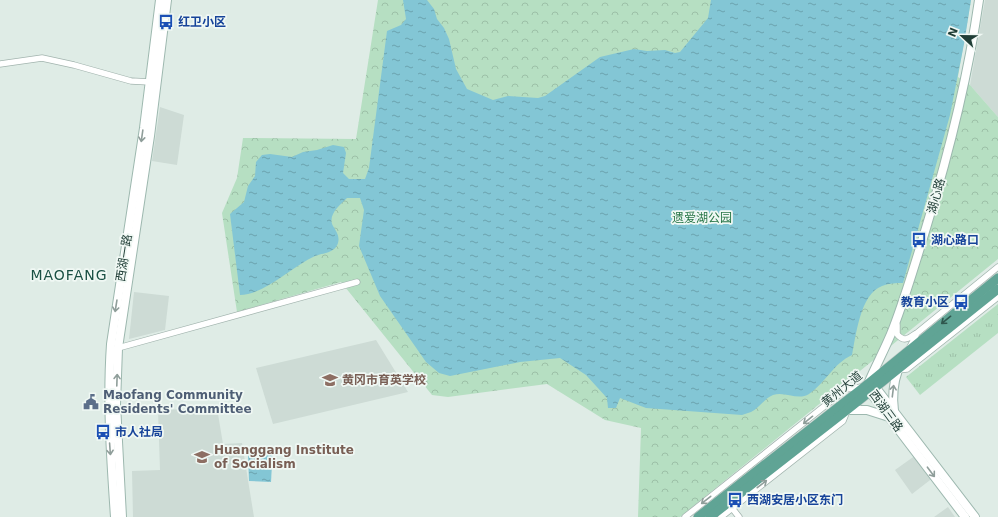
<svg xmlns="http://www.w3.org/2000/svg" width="998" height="517" font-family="'DejaVu Sans','Noto Sans SC',sans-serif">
<defs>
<pattern id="grass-tufts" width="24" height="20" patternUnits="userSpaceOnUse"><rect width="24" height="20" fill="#b6dfc2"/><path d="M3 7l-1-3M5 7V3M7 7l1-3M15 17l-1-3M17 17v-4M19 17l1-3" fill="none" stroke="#9cc0a7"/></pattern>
<pattern id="forest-crowns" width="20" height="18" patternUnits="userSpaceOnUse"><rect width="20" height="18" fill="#b6dfc2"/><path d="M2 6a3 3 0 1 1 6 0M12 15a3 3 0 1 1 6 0" fill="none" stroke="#9cc0a7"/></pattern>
<pattern id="water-ripples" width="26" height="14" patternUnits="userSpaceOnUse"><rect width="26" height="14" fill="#83c6d5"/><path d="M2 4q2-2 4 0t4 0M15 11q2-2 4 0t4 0" fill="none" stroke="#6ba2ae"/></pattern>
</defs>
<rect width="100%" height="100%" fill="#dfece6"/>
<!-- built -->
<g fill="#cddbd5">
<path d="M985,0H998V117L970,85Z"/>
<path d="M160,107L184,115L177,165L152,161Z"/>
<path d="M134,292L169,296L165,330L129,339Z"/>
<path d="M376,340L408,392L273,424L256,368Z"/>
<path d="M217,408L223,444L242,443L254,517H133L132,471L160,470L158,410Z"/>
<path d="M916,455L934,477L912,494L895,470Z"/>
<path d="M948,507L955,517H934Z"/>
</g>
<!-- grass -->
<path fill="url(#grass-tufts)" d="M998,304V333L920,395L906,377Z"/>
<!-- forest -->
<path fill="url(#forest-crowns)" d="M378,0H971L958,77L970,85L998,117V259L680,517H638L641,428L605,420L547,384L448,397L432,395L341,282L237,312L222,213L237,178L243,138L356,139Z"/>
<!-- water -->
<g fill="url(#water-ripples)">
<path d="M403,0H427L434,9L437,19L444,28L449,39L456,69L467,89L493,100L508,96L538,98L545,96L600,57L634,49L647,51L665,50L675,53L680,52L708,18L711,0H971L964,44L950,115L903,283C896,283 889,283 882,286C860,294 856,336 852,355C834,363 825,383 809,394C798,401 785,391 773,395C765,398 759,408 751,412C748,413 745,414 742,415L646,408L620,398L616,408H608L607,398L586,375L560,358L520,362L450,376L439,373L426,362L380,296L359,246L364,210L360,198H347C340,205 327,215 333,226C336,231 340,236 338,243C335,253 323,253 315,256C291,267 264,295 240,295L230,214L244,202L248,186L255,176L256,162L262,155L270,154L292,157L303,152L317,150L333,145L344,147L346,153L343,173L349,179H365L369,168L387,31L401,25L406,19Z"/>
<path d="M273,447L271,482L249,481L248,456L249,451L255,448Z"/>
</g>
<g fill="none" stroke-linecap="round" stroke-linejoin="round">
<defs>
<g id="street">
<path d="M0,64L42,58L74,65L131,81L150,82"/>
<path d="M897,325V334C903,342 908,339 915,334"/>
<path d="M118,348L357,282"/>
<path d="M909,349L917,333L998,267"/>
<path d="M898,370L907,369L998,297"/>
<path d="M732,508L739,517"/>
<path d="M685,517L846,389L862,387"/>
<path d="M721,517L843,421L847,411"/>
</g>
<g id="secondary">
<path d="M868,384C876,365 886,347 893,329C906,295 916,261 926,228C949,153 968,77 979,0"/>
<path d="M870,385L876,388L975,517"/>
<path d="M868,387L870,392L965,517"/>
<path d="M847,410H867L889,417"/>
<path d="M894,411C892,396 893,384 898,370"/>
<path d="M115,517C111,459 107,402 111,344L144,128L160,0"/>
<path d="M122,517L116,404L118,348L150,136L167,0"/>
</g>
<g id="primary">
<path d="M698,517L864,387L998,278"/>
<path d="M710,517L847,410L998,289"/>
</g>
</defs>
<!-- street casing -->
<use href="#street" stroke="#a2b4ae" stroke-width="7"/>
<!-- secondary casing -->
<use href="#secondary" stroke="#9db8af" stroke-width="10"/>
<!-- primary casing -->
<use href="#primary" stroke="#c0c9c7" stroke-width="10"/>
<!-- street -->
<use href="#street" stroke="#fff" stroke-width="5.5"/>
<!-- secondary -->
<use href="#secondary" stroke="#fff" stroke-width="8"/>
<!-- primary -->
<use href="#primary" stroke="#60a495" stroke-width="9"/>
</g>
<!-- one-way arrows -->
<defs><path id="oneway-shaft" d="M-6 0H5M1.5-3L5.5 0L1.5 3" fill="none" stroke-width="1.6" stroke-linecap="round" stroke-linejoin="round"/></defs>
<g stroke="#8f9e9a">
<use href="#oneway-shaft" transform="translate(142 136) rotate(98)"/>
<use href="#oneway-shaft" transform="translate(116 306) rotate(99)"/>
<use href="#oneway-shaft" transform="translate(117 380) rotate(-88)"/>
<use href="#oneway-shaft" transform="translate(893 391) rotate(-83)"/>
<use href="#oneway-shaft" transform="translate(808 420) rotate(141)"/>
<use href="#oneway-shaft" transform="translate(110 449) rotate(86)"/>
<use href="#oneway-shaft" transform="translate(931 472) rotate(53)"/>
<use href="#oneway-shaft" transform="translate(762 484) rotate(-38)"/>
<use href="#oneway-shaft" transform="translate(706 500) rotate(142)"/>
</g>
<use stroke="#2f574e" href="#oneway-shaft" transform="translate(946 320) rotate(141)"/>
<!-- icons -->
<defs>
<symbol id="bus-bare" viewBox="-9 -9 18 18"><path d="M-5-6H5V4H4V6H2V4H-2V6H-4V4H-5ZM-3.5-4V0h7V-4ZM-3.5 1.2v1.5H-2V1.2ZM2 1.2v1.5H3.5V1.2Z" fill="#1a4fb4" stroke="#f0f8f4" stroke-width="2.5" paint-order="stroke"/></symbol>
<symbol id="school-bare" viewBox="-9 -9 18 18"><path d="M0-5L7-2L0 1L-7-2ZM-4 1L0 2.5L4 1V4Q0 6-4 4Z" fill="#8d6e63" stroke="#f0f8f4" stroke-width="2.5" paint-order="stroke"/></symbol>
<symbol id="civic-bare" viewBox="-9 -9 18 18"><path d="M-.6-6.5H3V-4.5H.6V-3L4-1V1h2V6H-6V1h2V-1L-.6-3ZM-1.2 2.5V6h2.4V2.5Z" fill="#5c6f8a" stroke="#f0f8f4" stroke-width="2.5" paint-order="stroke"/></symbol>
<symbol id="university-bare" viewBox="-9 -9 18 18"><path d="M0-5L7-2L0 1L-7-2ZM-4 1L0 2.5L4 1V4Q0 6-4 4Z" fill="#8d6e63" stroke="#f0f8f4" stroke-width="2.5" paint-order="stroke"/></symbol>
</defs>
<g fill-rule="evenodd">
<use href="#bus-bare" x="155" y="11" width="22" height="22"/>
<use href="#bus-bare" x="908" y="229" width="22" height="22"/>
<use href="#bus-bare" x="950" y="291" width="22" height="22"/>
<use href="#school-bare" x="319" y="369" width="22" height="22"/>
<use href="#civic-bare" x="80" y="391" width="22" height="22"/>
<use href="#bus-bare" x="92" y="421" width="22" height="22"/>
<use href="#university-bare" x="191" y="446" width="22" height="22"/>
<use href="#bus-bare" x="724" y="489" width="22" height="22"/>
</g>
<g text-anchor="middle" stroke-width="3.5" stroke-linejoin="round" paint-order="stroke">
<!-- transit labels -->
<g font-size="12" font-weight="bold" fill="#164399" stroke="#f0f8f4" text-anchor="start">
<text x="178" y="26">红卫小区</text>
<text x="931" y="244">湖心路口</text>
<text x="949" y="306" text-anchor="end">教育小区</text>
<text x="115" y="436">市人社局</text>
<text x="747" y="504">西湖安居小区东门</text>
</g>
<!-- street labels -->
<g font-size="12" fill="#1f3d36" stroke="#f0f8f4">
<text transform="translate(936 196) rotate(-74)" y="4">湖心路</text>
<text transform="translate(124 258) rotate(-81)" y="4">西湖一路</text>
<text transform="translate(842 389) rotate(-39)" y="4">黄州大道</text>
<text transform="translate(886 411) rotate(54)" y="4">西湖三路</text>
</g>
<!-- park labels -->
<g font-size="12" fill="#277647" stroke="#f0f8f4">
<text x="702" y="222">遗爱湖公园</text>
</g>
<!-- education labels -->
<g font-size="12" font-weight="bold" fill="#785e54" stroke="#f0f8f4" text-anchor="start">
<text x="342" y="384">黄冈市育英学校</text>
<text x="214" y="454">Huanggang Institute<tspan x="214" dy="14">of Socialism</tspan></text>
</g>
<!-- service labels -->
<g font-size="12" font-weight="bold" fill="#4e5e75" stroke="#f0f8f4" text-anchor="start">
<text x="103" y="399">Maofang Community<tspan x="103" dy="14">Residents' Committee</tspan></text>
</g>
<!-- quarter labels -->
<g font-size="14" letter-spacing="1" fill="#1a5044" stroke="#f0f8f4">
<text x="69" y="280">MAOFANG</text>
</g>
</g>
<!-- north arrow -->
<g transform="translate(962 36) rotate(292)" stroke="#f0f8f4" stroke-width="3" paint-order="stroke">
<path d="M0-3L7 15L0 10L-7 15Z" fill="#1f3d36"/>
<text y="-6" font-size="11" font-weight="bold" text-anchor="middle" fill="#1f3d36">N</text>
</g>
</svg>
